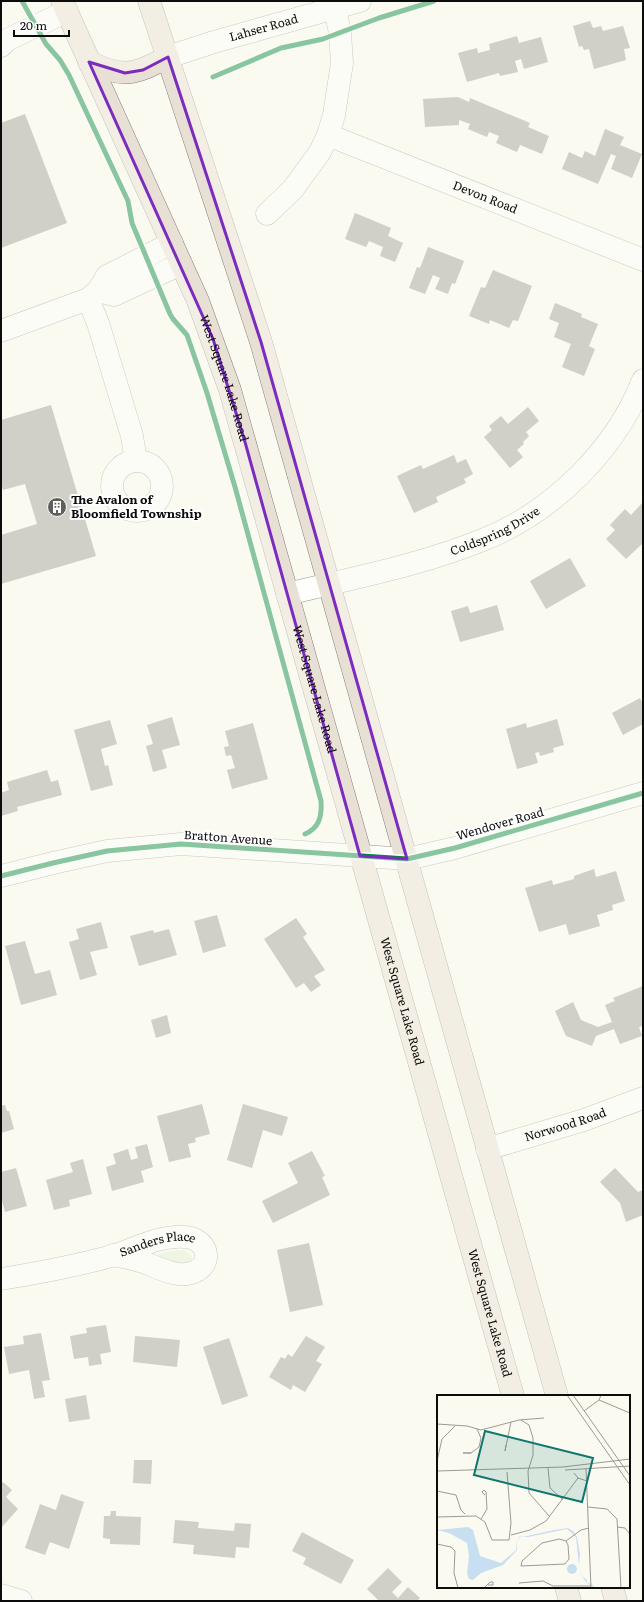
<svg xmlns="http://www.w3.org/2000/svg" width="644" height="1602" font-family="Literata,serif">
<rect width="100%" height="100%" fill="#fafaf1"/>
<!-- green -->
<path fill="#e0f0d2" d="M184,1250L191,1255L192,1261L181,1265L153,1256L170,1251Z"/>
<!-- building -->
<g fill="#9d9c97">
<path d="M590,21L593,28L601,26L603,31L623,26L630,48L624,49L626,60L594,69L589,49L584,50L582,46L579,47L573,26Z"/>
<path d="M517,36L519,43L541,37L548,62L524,69L521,59L515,61L518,72L500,76L499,73L467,82L458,53L477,48L478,53L490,50L489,44Z"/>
<path d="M458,97L469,102L470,98L530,123L528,127L549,136L542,154L520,145L517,152L496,143L499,136L489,132L487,137L468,129L470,124L459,120V125L425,127L423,99Z"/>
<path d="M25,114L67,223L1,248V123Z"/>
<path d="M605,129L624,137L620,145L642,154L632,178L611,169L616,156L611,154L598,184L562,169L569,152L582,158L585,151L595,156Z"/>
<path d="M355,213L391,228L388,236L403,243L395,262L380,256L383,247L369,241L366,247L345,239Z"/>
<path d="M428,247L464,261L455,284L452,283L448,294L435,289L440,278L433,275L425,294L409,288L417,267L420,268Z"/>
<path d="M493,270L532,286L518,321L513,320L509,328L490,320L489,324L469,316L481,287L485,288Z"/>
<path d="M555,303L582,314L581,317L598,324L589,346L595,349L584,376L562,367L571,344L554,337L559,323L549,319Z"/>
<path d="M51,405L96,556L1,584V535L37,524L25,484L3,490L1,482V420Z"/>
<path d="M528,407L539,421L526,432L529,436L523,442L524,444L517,450L523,457L510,468L484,437L492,430L489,426L501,416L508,424Z"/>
<path d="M454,455L457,463L466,459L473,474L464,479L466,483L436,497L438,502L414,513L397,476L421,465L423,469Z"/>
<path d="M643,502V543L626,559L606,539L615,530L610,525L625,509L631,515Z"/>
<path d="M570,558L586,586L546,609L530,581Z"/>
<path d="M497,605L504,630L460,642L451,611L468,606L470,613Z"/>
<path d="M640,698L642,702L643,701V724L623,735L612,713Z"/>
<path d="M172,717L180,745L162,750L167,768L153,772L146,746L153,744L147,725Z"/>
<path d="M557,719L564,745L553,748L554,752L540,756L539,752L535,753L538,763L517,769L506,729L526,723L527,728Z"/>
<path d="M110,720L117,744L101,749L105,766L108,765L113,785L91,791L74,730Z"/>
<path d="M253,723L268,779L232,789L227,770L235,768L231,755L226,756L224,747L229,746L225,731Z"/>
<path d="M47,770L51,782L58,780L62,795L17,807L18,811L1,816V793L9,790L7,782Z"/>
<path d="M594,869L596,877L616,871L625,901L612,905L613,910L597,915L600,926L569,935L566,924L539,932L525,888L552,880L553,885L574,879V876Z"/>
<path d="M217,915L226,946L203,953L194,921Z"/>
<path d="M296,918L307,934L303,937L325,970L314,976L321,985L311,992L304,983L296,988L264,939Z"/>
<path d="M101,922L108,948L90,952L97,975L80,980L69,942L79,939L76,929Z"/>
<path d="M169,929L177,955L139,966L130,936L153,930L154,933Z"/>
<path d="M25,941L35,974L50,970L57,995L21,1005L5,946Z"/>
<path d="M643,986V1026L639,1027L642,1036L620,1044L614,1029L596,1036L592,1046L566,1036L555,1011L573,1002L581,1020L598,1027L612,1022L605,1005L615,1001L613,998Z"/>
<path d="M167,1015L171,1033L156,1038L151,1020Z"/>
<path d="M202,1104L210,1134L195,1138L196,1142L188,1144L191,1157L169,1162L157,1116Z"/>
<path d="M243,1104L288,1117L282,1136L263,1130L252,1168L227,1160Z"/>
<path d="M5,1105L7,1111H9L14,1129L1,1133V1106Z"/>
<path d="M147,1144L153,1167L141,1171L144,1182L112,1191L106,1167L116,1164L113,1154L128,1149L131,1160L138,1158L135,1147Z"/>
<path d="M312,1151L325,1176L322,1177L330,1195L273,1223L262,1201L298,1183L288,1163Z"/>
<path d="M83,1159L92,1194L69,1200L70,1206L54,1210L46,1180L73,1172L70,1163Z"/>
<path d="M16,1168L27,1206L5,1212L1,1197V1172Z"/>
<path d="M615,1168L638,1192L643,1190V1215L626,1222L620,1203L600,1182Z"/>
<path d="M309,1243L323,1305L290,1312L277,1250Z"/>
<path d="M106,1325L111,1352L100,1354L102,1364L89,1366L88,1357L74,1359L70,1336L87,1333L86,1328Z"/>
<path d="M41,1333L50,1380L42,1381L45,1397L34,1399L29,1370L9,1374L4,1347L24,1344L23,1336Z"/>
<path d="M135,1336L180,1340L177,1367L133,1362Z"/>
<path d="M306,1336L325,1347L316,1361L322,1364L305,1392L293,1385L291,1390L269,1377L281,1357L285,1359L288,1354L292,1357Z"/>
<path d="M229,1338L248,1396L222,1405L203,1347Z"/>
<path d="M86,1395L90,1419L69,1422L65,1399Z"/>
<path d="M134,1460H152L151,1484L133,1483Z"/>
<path d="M3,1482L12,1490L6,1497L18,1509L1,1528V1484Z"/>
<path d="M61,1494L84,1502L69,1549L50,1542L45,1555L25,1548L40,1504L56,1510Z"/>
<path d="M111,1511H116V1516L141,1517L140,1545L110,1544V1539L103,1538L104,1516H110Z"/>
<path d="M175,1520L199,1522L198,1528L234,1531L235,1523L251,1524L249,1548L236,1547L235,1558L193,1554L194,1545L173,1543Z"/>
<path d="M302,1532L354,1560L341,1584L303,1564L306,1558L292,1551Z"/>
<path d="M388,1568L402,1582L392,1592L398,1598L408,1587L420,1598L417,1601H379L367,1589Z"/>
</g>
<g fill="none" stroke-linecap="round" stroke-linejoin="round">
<defs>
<g id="minor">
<path d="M1,46L7,40L67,11"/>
<path id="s1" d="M168,57L214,42L360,1"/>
<path id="s2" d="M328,135L643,260"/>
<path d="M267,214L293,189L320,152L328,135L334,115L342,63L340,33L335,9"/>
<path d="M98,291L114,295L181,264"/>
<path d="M88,299L98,323L132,436L136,461"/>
<path d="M1,331L88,299L98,291L107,276L172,243"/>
<circle cx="137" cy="486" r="25"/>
<path id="s3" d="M287,594C353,578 422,565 485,539C554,511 616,449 643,380"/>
<path d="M1,876L53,863L107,851L181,844L407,859L455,848L643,793"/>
<path id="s4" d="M487,1149L584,1120L643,1098"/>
<path id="s5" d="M1,1279C38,1273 75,1266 112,1256C135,1249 160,1235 185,1237C195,1237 206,1245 206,1255C207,1261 203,1267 198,1270C181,1281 159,1268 143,1262C133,1259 123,1257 113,1255"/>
<path d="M1,1595L21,1601"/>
</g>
<g id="highway">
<path id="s6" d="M62,1L198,301L230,390L513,1396"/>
<path d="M149,1L261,342L557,1396"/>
<path d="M89,62C124,79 135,74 168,57"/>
<path d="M566,1587L570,1601"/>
<path d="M612,1587L616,1601"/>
</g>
</defs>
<!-- minor casing -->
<use href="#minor" stroke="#93938f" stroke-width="23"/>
<!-- highway casing -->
<use href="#highway" stroke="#80807c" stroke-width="23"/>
<!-- minor -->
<use href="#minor" stroke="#fefefd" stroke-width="22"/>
<!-- highway -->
<use href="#highway" stroke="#e8e0d5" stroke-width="22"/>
<defs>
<g id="cycleway">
<path d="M22,1L46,44L60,60L69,75L128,201L132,223L170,314L173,319L187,335L207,393L235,487L321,801C322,817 319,828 305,834"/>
<path d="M213,77L281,48L323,39L379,18L434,1"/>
<path d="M1,876L53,863L107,851L181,844L407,859L455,848L643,793"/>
</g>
</defs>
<!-- cycleway casing -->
<use href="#cycleway" stroke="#fff" stroke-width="8"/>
<!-- cycleway -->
<use href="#cycleway" stroke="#00873e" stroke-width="5"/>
</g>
<!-- marked area -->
<path d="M0 0H644V1602H0ZM168,57L261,342L407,859L360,856L245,442L213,339L89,62L125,73L143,70Z" fill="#fafaf1" fill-opacity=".55" fill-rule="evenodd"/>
<path fill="none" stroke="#7b2cbf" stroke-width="3" stroke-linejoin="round" d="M168,57L261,342L407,859L360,856L245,442L213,339L89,62L125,73L143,70Z"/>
<!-- icons -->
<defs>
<symbol id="building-disc" viewBox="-11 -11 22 22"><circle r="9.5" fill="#5f5f5c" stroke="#fff"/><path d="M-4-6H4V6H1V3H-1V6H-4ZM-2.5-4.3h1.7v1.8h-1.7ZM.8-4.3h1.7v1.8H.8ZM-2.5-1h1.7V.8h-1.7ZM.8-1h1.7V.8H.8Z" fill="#fff"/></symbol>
</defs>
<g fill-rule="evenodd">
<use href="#building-disc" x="46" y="496" width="22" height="22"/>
</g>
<g text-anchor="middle" stroke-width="4" stroke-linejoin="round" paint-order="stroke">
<!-- street labels -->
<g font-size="12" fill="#0c0c0c" stroke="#fff">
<text dy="4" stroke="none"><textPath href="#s1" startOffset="100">Lahser Road</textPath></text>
<text dy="4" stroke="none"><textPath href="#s2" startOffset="169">Devon Road</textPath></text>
<text dy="4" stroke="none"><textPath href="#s6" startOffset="411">West Square Lake Road</textPath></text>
<text dy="4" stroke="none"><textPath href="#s3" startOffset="218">Coldspring Drive</textPath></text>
<text dy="4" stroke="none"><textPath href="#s6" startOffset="735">West Square Lake Road</textPath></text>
<text transform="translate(500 824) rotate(-16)" y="4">Wendover Road</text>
<text transform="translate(228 838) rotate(4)" y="4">Bratton Avenue</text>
<text dy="4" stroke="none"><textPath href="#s6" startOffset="1059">West Square Lake Road</textPath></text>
<text dy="4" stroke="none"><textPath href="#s4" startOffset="82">Norwood Road</textPath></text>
<text dy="4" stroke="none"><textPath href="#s5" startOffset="161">Sanders Place</textPath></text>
<text dy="4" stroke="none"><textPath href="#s6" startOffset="1383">West Square Lake Road</textPath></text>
</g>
<!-- poi labels -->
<g font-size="12" font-weight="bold" fill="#0c0c0c" stroke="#fff" text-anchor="start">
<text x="71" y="504">The Avalon of<tspan x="71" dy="14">Bloomfield Township</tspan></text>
</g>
</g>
<!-- overview -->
<g transform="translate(437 1395)">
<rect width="193" height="193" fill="#fafaf1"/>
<path d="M31,132L36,135L43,161L64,168L79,155V146L83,141H90L117,135L131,133L136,136L140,142L143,159L142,171L146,182L150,185V188L155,189L158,193L150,188L146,183L142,171L139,142L130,134L91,142L84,141L79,146L80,155L66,170L44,178L36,185L32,184L30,178L32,161L30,148L12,138L0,135ZM130 174a5 5 0 1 1 10 0a5 5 0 1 1-10 0Z" fill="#c8dff2"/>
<path fill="none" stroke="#9b9b95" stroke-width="1" d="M130,0L193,90M136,0L193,81M162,5L193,18M147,16L162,5L164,0M84,25L92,30L96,43V60L91,76L92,98L113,122M0,29L30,31L44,35L82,25L107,23M69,50L68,56L74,27M34,58H26H34L42,52L44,43L40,34M0,66L5,44L18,31M111,73L113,93L126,105M149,74L154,193M128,75L193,71M0,76L126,72L193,64M137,78L141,83L150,86M0,96L19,100L24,115L28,119M151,112L170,114L180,124L184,193M0,122L39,121L48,127L55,145H72L74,128L70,77M44,124L50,114L49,97L47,95L45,97L48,100M180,132L188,133L193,139M74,140L93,135L109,126L141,83M122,144L129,146L131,150L132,164L128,169L84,171L85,166L105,148ZM129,146L144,135L152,133M0,149L14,152L18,156L17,178L21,193M82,188L106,186L116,191H154M47,193L53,187H56V190H51"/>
<path fill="#0f766e" fill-opacity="0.15" stroke="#0f766e" stroke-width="2" d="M48,36L156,63L145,107L37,80Z"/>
<rect width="193" height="193" fill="none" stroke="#0c0c0c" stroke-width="2"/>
</g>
<!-- border -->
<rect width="644" height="1602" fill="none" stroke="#0c0c0c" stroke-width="4"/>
<!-- scale -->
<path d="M14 30v6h55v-6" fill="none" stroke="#0c0c0c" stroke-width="2"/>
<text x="20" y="30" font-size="12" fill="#0c0c0c" stroke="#ffffff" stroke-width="3" paint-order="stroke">20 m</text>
</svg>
